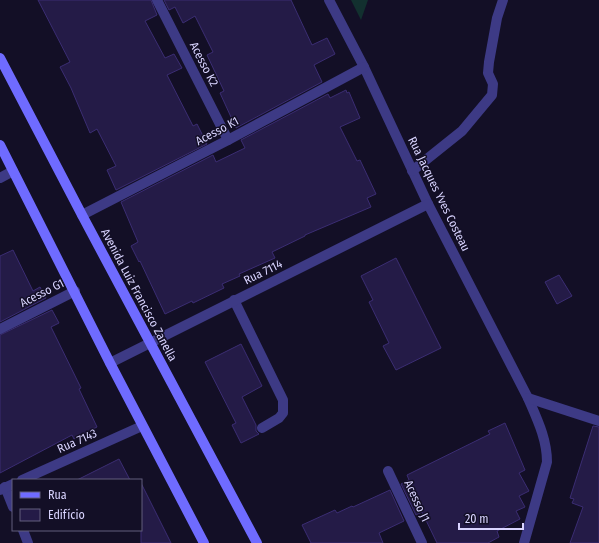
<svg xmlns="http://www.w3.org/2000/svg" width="599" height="543" font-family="'Fira Sans Condensed',sans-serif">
<rect width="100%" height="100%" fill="#130f26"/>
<!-- green -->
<path fill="#12302f" d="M351,0H368L361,20Z"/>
<!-- building -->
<g fill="#241b47" stroke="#3b2d73">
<path d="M38,0H151L157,15L145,21L165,58L174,54L182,68L167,75L193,126L197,124L207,144L116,190L107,170L116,166L97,129L90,133L71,88L60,67L70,62Z"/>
<path d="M164,0H291L312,45L327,38L335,54L314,65L322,82L236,128L220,93L224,91L207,55L213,52L195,16L183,23L175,7L169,10Z"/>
<path d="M346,90L347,93L349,92L360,118L340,127L357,161L360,160L376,194L367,198L371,207L305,235V236L272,252L275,258L239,274L240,276L222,284L224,288L193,303L192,301L165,314L140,261L139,262L131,246L138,242L121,202L213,155L216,162L245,148L241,140L328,94L330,98Z"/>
<path d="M13,250L33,291L40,287L46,298L0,322V256Z"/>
<path d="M396,258L441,348L396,370L383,346L389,343L369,302L373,300L361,276Z"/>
<path d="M559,275L572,296L557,304L545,282Z"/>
<path d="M52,310L59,323L51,327L81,388L79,389L97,427L74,439L72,435L0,473V335Z"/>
<path d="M241,344L262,386L242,397L256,425V431L259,434L241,443L232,425L236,423L205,362Z"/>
<path d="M505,423L525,470L519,473L529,491L519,496L525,507L516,511L520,519L497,531L499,537L488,543H437L422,512L416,515L401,484L409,480L407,475L490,434L488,431Z"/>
<path d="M593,426L599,427V543H570L583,507L572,503L574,499L570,498Z"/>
<path d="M119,459L130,480H77Z"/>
<path d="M141,483L171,543H141Z"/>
<path d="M390,490L404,521L379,533L383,543H311L302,525L335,510L337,513L352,506L353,507Z"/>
</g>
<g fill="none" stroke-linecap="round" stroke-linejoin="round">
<!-- lane -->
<g stroke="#3d3a85" stroke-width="10">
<path d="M234,300L283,400V413L279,418L262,428"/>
<path d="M388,471L422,543"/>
<path d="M5,487L13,507"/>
<path d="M23,530L28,543"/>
</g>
<!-- street -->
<g stroke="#3d3a85" stroke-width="10">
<path d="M157,0L228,140"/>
<path d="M329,0L364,67L428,204L528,398C537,419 547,439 547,462L524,543"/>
<path d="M412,171L462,131L492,95L493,84L488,73L489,62L497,18L503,0"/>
<path d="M0,178L13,171"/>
<path d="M82,215L228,140L364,67"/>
<path d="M0,329L75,291"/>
<path d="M110,363L428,204"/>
<path d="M528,398L599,421"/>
<path d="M22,480L142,426"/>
<path d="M0,490L13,484"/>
</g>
<!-- secondary -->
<g stroke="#6f6bff" stroke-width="10">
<path d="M0,58L82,215L257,543"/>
<path d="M0,145L110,363L204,543"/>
</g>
</g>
<g text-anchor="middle" stroke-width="3" stroke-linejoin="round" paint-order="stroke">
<!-- street labels -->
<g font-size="12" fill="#d9d4ff" stroke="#130f26">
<text transform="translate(204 64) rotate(63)" y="4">Acesso K2</text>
<text transform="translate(217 131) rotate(-28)" y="4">Acesso K1</text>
<text transform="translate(439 194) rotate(64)" y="4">Rua Jacques Yves Costeau</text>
<text transform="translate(263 272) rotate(-26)" y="4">Rua 7114</text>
<text transform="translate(42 293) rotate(-27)" y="4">Acesso G1</text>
<text transform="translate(139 295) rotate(62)" y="4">Avenida Luiz Francisco Zanella</text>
<text transform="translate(77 441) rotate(-24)" y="4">Rua 7143</text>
<text transform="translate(417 501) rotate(65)" y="4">Acesso J1</text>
</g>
</g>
<!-- legend -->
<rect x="12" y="479" width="130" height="52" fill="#130f26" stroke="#625e7d"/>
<rect x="20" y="492" width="20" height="6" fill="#6f6bff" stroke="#625e7d"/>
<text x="48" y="499" font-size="12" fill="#d9d4ff">Rua</text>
<rect x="20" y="509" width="20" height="12" fill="#241b47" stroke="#625e7d"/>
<text x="48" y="519" font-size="12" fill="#d9d4ff">Edifício</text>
<!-- scale -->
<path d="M459 523v6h64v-6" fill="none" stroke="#d9d4ff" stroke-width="2"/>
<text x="465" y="523" font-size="12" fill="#d9d4ff" stroke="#130f26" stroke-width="3" paint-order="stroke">20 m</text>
</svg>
